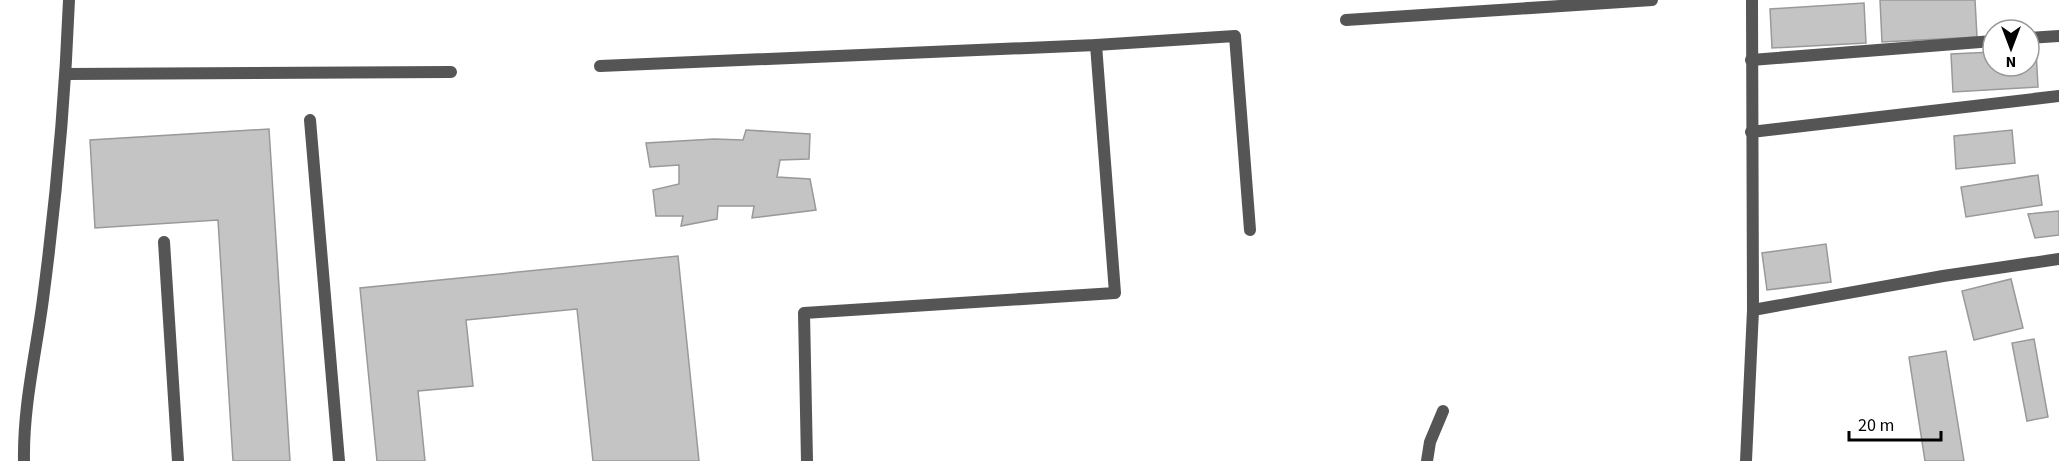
<svg xmlns="http://www.w3.org/2000/svg" width="2059" height="461" font-family="'Source Sans 3',sans-serif">
<rect width="100%" height="100%" fill="#fff"/>
<!-- building -->
<g fill="#c4c4c4" stroke="#999" stroke-width="1.5">
<path d="M1880,0H1975L1977,37L1882,42Z"/>
<path d="M1864,3L1866,43L1772,48L1770,9Z"/>
<path d="M2029,50H2036L2038,87L1953,92L1951,54L1993,52V66H2029Z"/>
<path d="M269,129L290,461H233L218,220L95,228L90,140Z"/>
<path d="M746,130L810,134L809,159L780,160L777,177L810,179L816,210L752,218L754,206H718L717,219L681,226L683,216H656L653,190L679,184V165L650,167L646,143L714,139L743,140Z"/>
<path d="M2012,130L2015,163L1956,169L1954,136Z"/>
<path d="M2038,175L2042,205L1966,217L1961,187Z"/>
<path d="M2059,211V235L2035,238L2028,214Z"/>
<path d="M1826,244L1831,282L1767,290L1762,253Z"/>
<path d="M678,256L699,461H593L577,309L466,320L473,386L418,391L425,461H377L360,288Z"/>
<path d="M2011,279L2023,328L1974,340L1962,291Z"/>
<path d="M2034,339L2048,417L2027,421L2012,343Z"/>
<path d="M1946,351L1964,461H1925L1909,357Z"/>
</g>
<g fill="none" stroke-linecap="round" stroke-linejoin="round">
<!-- service -->
<g stroke="#555" stroke-width="12">
<path d="M600,66L1096,45L1235,36L1250,230"/>
<path d="M310,120L339,461"/>
<path d="M164,242L178,461"/>
<path d="M807,461L804,313L1115,293L1096,45"/>
<path d="M1427,461L1430,442L1443,411"/>
</g>
<!-- minor -->
<g stroke="#555" stroke-width="12">
<path d="M1346,20L1652,0"/>
<path d="M2029,38L2059,36"/>
<path d="M1751,60L1993,41"/>
<path d="M66,74L451,72"/>
<path d="M1751,132L2059,96"/>
<path d="M1753,310L1943,276L2059,259"/>
<path d="M24,461C23,406 36,353 43,299C56,200 65,100 69,0"/>
<path d="M1746,461L1753,310L1752,0"/>
</g>
</g>
<!-- north arrow -->
<g transform="translate(2011 48) rotate(180)"><circle r="28" fill="#ffffff" stroke="#999999" stroke-width="1.5"/>
<path d="M0-4.5L10 22L0 15L-10 22Z" fill="#000000"/>
<text y="-9" font-size="16" font-weight="bold" text-anchor="middle" fill="#000000">N</text>
</g>
<!-- scale -->
<path d="M1849 431v9h92v-9" fill="none" stroke="#000000" stroke-width="3"/>
<text x="1858" y="431" font-size="18" fill="#000000" stroke="#ffffff" stroke-width="4.5" paint-order="stroke">20 m</text>
</svg>
